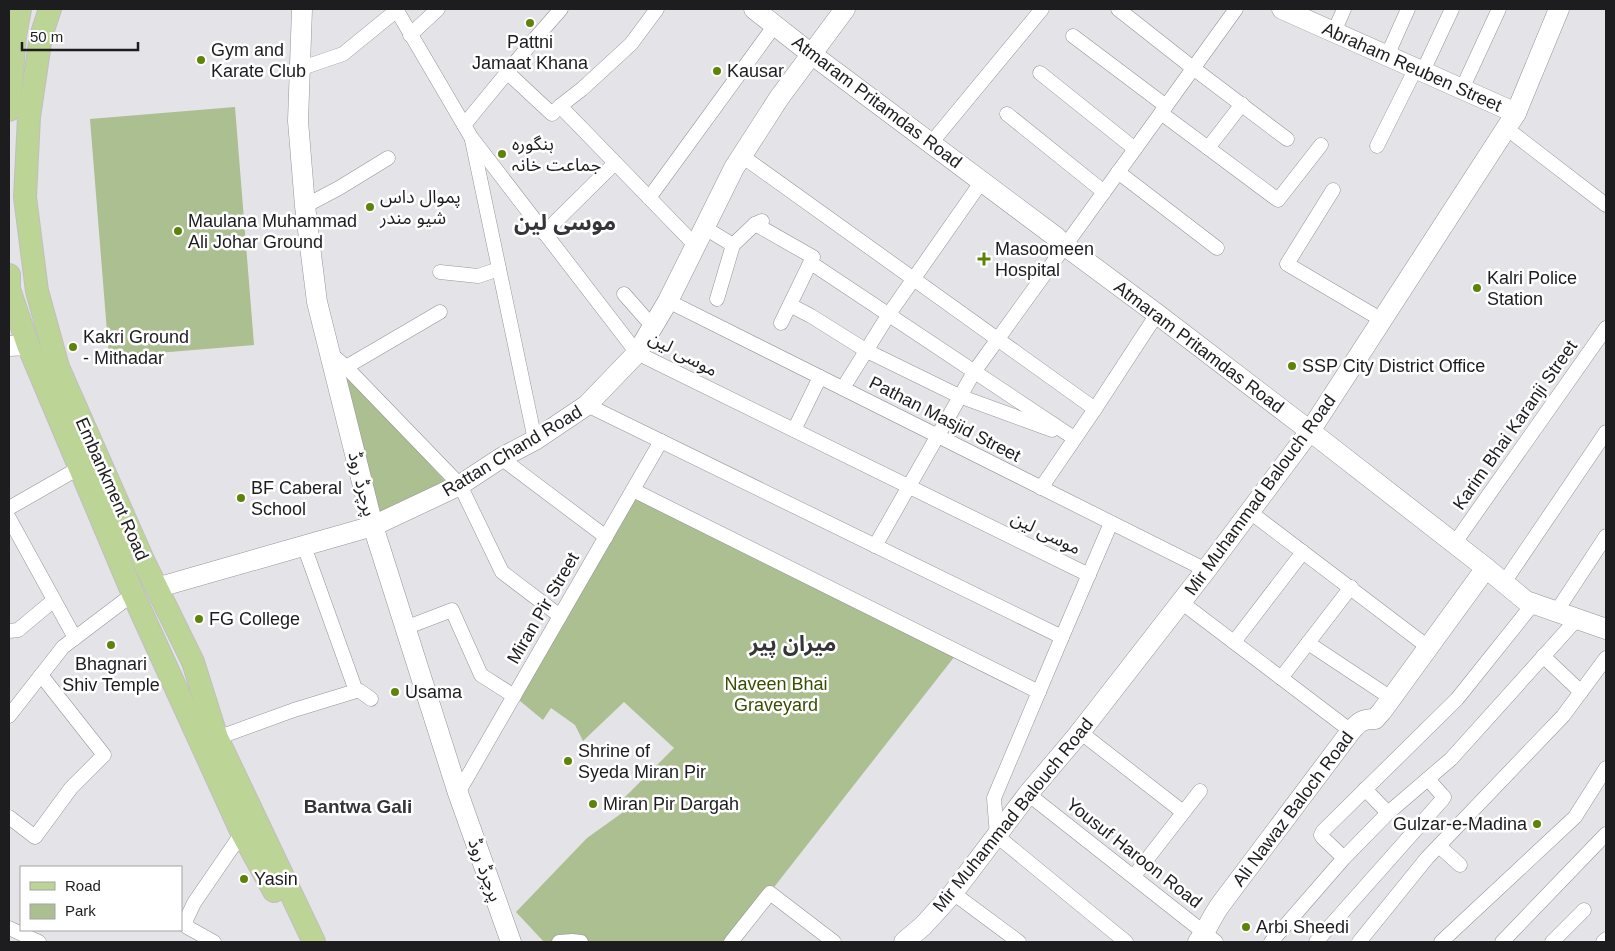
<svg xmlns="http://www.w3.org/2000/svg" width="1615" height="951" font-family="Helvetica,'Noto Sans Arabic',sans-serif">
<rect width="100%" height="100%" fill="#e4e3e8"/>
<!-- green -->
<g fill="#abbf90">
<path d="M235,107L254,345L109,357L90,119Z"/>
<path d="M330,353L445,481L373,526Z"/>
<path d="M633,490L955,656L731,942H544L516,912L587,838L622,813L617,805L674,748L624,702L583,741L575,725L551,708L543,720L514,696Z"/>
</g>
<g fill="none" stroke-linecap="round" stroke-linejoin="round">
<defs>
<g id="street">
<path d="M396,9L471,137L637,353L1089,575"/>
<path d="M657,9L631,44L582,89L560,106L696,246"/>
<path d="M1118,9L1193,68L1287,139"/>
<path d="M1334,32L1344,9"/>
<path d="M410,35L438,9"/>
<path d="M1073,36L1166,106"/>
<path d="M1387,56L1408,9"/>
<path d="M299,69L343,54L397,10"/>
<path d="M1423,71L1452,9"/>
<path d="M507,72L552,114L560,106"/>
<path d="M1040,73L1135,149"/>
<path d="M1462,89L1499,9"/>
<path d="M1161,113L1278,200L1321,145"/>
<path d="M1007,114L1104,192"/>
<path d="M464,125L533,41L561,9"/>
<path d="M1506,128L1606,205"/>
<path d="M472,140L535,440"/>
<path d="M932,142L1042,9"/>
<path d="M1377,146L1416,68"/>
<path d="M1208,148L1242,104"/>
<path d="M742,156L1095,409"/>
<path d="M1118,172L1217,248"/>
<path d="M1333,190L1287,264L1382,320"/>
<path d="M649,198L775,25"/>
<path d="M305,206L339,188L388,158"/>
<path d="M755,224L813,257L781,323"/>
<path d="M705,228L733,245"/>
<path d="M544,233L615,163"/>
<path d="M811,263L1074,438"/>
<path d="M440,272L478,276L499,269"/>
<path d="M624,294L653,327"/>
<path d="M717,299L733,245L755,224L762,221"/>
<path d="M668,301L1206,570"/>
<path d="M790,305L811,316L867,351L959,396L1052,430"/>
<path d="M330,353L346,367L460,485L502,572L560,616"/>
<path d="M346,367L440,312"/>
<path d="M843,388L889,314L982,181"/>
<path d="M587,405L1062,637L994,798L997,836L1126,942"/>
<path d="M794,430L820,377"/>
<path d="M501,458L606,537"/>
<path d="M1041,488L1095,409L1157,314"/>
<path d="M633,490L1039,692"/>
<path d="M9,508L79,468"/>
<path d="M1250,512L1428,647"/>
<path d="M9,518L75,638"/>
<path d="M1454,544L1606,328"/>
<path d="M304,546L356,691"/>
<path d="M875,546L974,372L1236,9"/>
<path d="M1503,584L1606,432"/>
<path d="M1181,602L1351,731"/>
<path d="M1556,612L1606,536"/>
<path d="M405,628L452,610L481,675L514,696"/>
<path d="M9,631L18,630L54,600"/>
<path d="M1062,637L1111,523"/>
<path d="M1234,642L1303,552"/>
<path d="M1308,643L1391,698"/>
<path d="M1543,656L1581,692"/>
<path d="M1281,678L1351,587"/>
<path d="M9,716L63,647L133,594"/>
<path d="M1080,732L1183,812"/>
<path d="M217,738L294,710L356,691H360L371,699"/>
<path d="M1365,789L1388,813"/>
<path d="M458,793L661,441"/>
<path d="M1028,794L1216,942"/>
<path d="M9,817L35,837L71,788L104,755L41,675"/>
<path d="M1439,846L1460,865"/>
<path d="M1344,858L1323,838L1321,835L1323,831L1457,699L1533,604"/>
<path d="M1134,876L1200,791"/>
<path d="M953,893L1019,942"/>
<path d="M9,928L39,942"/>
<path d="M214,942L187,927L186,920L194,903L242,833"/>
<path d="M559,942L572,941L581,942"/>
<path d="M731,942L770,893L834,942"/>
<path d="M1271,942L1344,858L1388,813L1451,759L1577,619"/>
<path d="M1316,942L1442,800L1444,797L1442,795L1428,779"/>
<path d="M1359,942L1427,858L1563,716L1606,658"/>
<path d="M1441,942L1575,817L1606,768"/>
<path d="M1502,942L1606,834"/>
<path d="M1552,942L1584,910"/>
<path d="M1603,942L1606,939"/>
</g>
<g id="secondary">
<path d="M302,9L298,121L305,206L317,302L373,526L458,793L511,942"/>
<path d="M754,9L810,53L1056,237L1064,245L1157,314L1310,431L1486,568L1526,601L1606,629"/>
<path d="M1282,9L1516,113"/>
<path d="M9,346L28,345"/>
<path d="M156,588L373,526L460,485L501,458L535,440L587,405L637,353L668,301L734,168L779,98L845,9"/>
<path d="M904,942L923,926L953,893L1028,794L1077,736L1206,570L1310,431L1516,113L1559,9"/>
<path d="M1198,942C1207,930 1212,916 1221,904L1351,731C1359,722 1362,719 1375,719L1382,711L1486,568"/>
</g>
<g id="primary">
<path d="M50,9L41,36L29,117L25,197L37,291L58,367L143,560L193,662L217,738L314,942"/>
<path d="M9,110L15,36L20,9"/>
<path d="M9,275V289L28,345L133,594L242,833L274,891"/>
</g>
</defs>
<!-- street casing -->
<use href="#street" stroke="#959499" stroke-width="15"/>
<!-- secondary casing -->
<use href="#secondary" stroke="#959499" stroke-width="21"/>
<!-- primary casing -->
<use href="#primary" stroke="#c0bfc0" stroke-width="24"/>
<!-- street -->
<use href="#street" stroke="#fff" stroke-width="14"/>
<!-- secondary -->
<use href="#secondary" stroke="#fff" stroke-width="20"/>
<!-- primary -->
<use href="#primary" stroke="#bcd496" stroke-width="22"/>
</g>
<!-- markers -->
<g fill="#5e8407" stroke="#fff" stroke-width="2">
<circle cx="530" cy="23" r="5"/>
<circle cx="201" cy="60" r="5"/>
<circle cx="717" cy="71" r="5"/>
<circle cx="502" cy="154" r="5"/>
<circle cx="370" cy="207" r="5"/>
<circle cx="178" cy="231" r="5"/>
<path d="M981.5 251.5h5v5h5v5h-5v5h-5v-5h-5v-5h5z"/>
<circle cx="1477" cy="288" r="5"/>
<circle cx="73" cy="347" r="5"/>
<circle cx="1292" cy="366" r="5"/>
<circle cx="241" cy="498" r="5"/>
<circle cx="199" cy="619" r="5"/>
<circle cx="111" cy="645" r="5"/>
<circle cx="395" cy="692" r="5"/>
<circle cx="568" cy="761" r="5"/>
<circle cx="593" cy="804" r="5"/>
<circle cx="1537" cy="824" r="5"/>
<circle cx="244" cy="879" r="5"/>
<circle cx="1246" cy="927" r="5"/>
</g>
<g text-anchor="middle" stroke-width="5" stroke-linejoin="round" paint-order="stroke">
<!-- poi labels -->
<g font-size="18" fill="#1d1c1e" stroke="#fff" text-anchor="start">
<text x="530" y="48" text-anchor="middle">Pattni<tspan x="530" dy="21">Jamaat Khana</tspan></text>
<text x="211" y="56">Gym and<tspan x="211" dy="21">Karate Club</tspan></text>
<text x="727" y="77">Kausar</text>
<text x="512" y="150">ہنگورہ<tspan x="512" dy="21">جماعت خانہ</tspan></text>
<text x="380" y="203">پموال داس<tspan x="380" dy="21">شیو مندر</tspan></text>
<text x="188" y="227">Maulana Muhammad<tspan x="188" dy="21">Ali Johar Ground</tspan></text>
<text x="995" y="255">Masoomeen<tspan x="995" dy="21">Hospital</tspan></text>
<text x="1487" y="284">Kalri Police<tspan x="1487" dy="21">Station</tspan></text>
<text x="83" y="343">Kakri Ground<tspan x="83" dy="21">- Mithadar</tspan></text>
<text x="1302" y="372">SSP City District Office</text>
<text x="251" y="494">BF Caberal<tspan x="251" dy="21">School</tspan></text>
<text x="209" y="625">FG College</text>
<text x="111" y="670" text-anchor="middle">Bhagnari<tspan x="111" dy="21">Shiv Temple</tspan></text>
<text x="405" y="698">Usama</text>
<text x="578" y="757">Shrine of<tspan x="578" dy="21">Syeda Miran Pir</tspan></text>
<text x="603" y="810">Miran Pir Dargah</text>
<text x="1527" y="830" text-anchor="end">Gulzar-e-Madina</text>
<text x="254" y="885">Yasin</text>
<text x="1256" y="933">Arbi Sheedi</text>
</g>
<!-- street labels -->
<g font-size="18" fill="#1d1c1e" stroke="#fff">
<text transform="translate(1412 67) rotate(24)" y="6">Abraham Reuben Street</text>
<text transform="translate(877 102) rotate(37)" y="6">Atmaram Pritamdas Road</text>
<text transform="translate(1199 347) rotate(37)" y="6">Atmaram Pritamdas Road</text>
<text transform="translate(683 354) rotate(28)" y="6">موسی لین</text>
<text transform="translate(945 419) rotate(27)" y="6">Pathan Masjid Street</text>
<text transform="translate(1515 425) rotate(-55)" y="6">Karim Bhai Karanji Street</text>
<text transform="translate(512 451) rotate(-31)" y="6">Rattan Chand Road</text>
<text transform="translate(362 484) rotate(76)" y="6">پرچرڈ روڈ</text>
<text transform="translate(112 489) rotate(66)" y="6">Embankment Road</text>
<text transform="translate(1260 495) rotate(-54)" y="6">Mir Muhammad Balouch Road</text>
<text transform="translate(1046 533) rotate(26)" y="6">موسی لین</text>
<text transform="translate(543 608) rotate(-60)" y="6">Miran Pir Street</text>
<text transform="translate(1293 809) rotate(-53)" y="6">Ali Nawaz Baloch Road</text>
<text transform="translate(1013 815) rotate(-51)" y="6">Mir Muhammad Balouch Road</text>
<text transform="translate(1134 853) rotate(38)" y="6">Yousuf Haroon Road</text>
<text transform="translate(485 870) rotate(70)" y="6">پرچرڈ روڈ</text>
</g>
<!-- park labels -->
<g font-size="18" fill="#364e00" stroke="#fff">
<text x="776" y="690">Naveen Bhai<tspan x="776" dy="21">Graveyard</tspan></text>
</g>
<!-- neighbourhood labels -->
<g font-size="19" font-weight="bold" fill="#353438" stroke="#fff">
<text x="358" y="813">Bantwa Gali</text>
</g>
<!-- district labels -->
<g font-size="22" font-weight="bold" fill="#353438" stroke="#fff">
<text x="565" y="230">موسی لین</text>
<text x="793" y="651">میران پیر</text>
</g>
</g>
<!-- border -->
<rect width="1615" height="951" fill="none" stroke="#1d1c1e" stroke-width="20"/>
<!-- legend -->
<rect x="20" y="866" width="162" height="65" fill="#ffffff" stroke="#a5a4a5"/>
<rect x="30" y="882" width="25" height="8" fill="#bcd496" stroke="#a5a4a5"/>
<text x="65" y="891" font-size="15" fill="#1d1c1e">Road</text>
<rect x="30" y="904" width="25" height="15" fill="#abbf90" stroke="#a5a4a5"/>
<text x="65" y="916" font-size="15" fill="#1d1c1e">Park</text>
<!-- scale -->
<path d="M22 42v8h116v-8" fill="none" stroke="#1d1c1e" stroke-width="2.5"/>
<text x="30" y="42" font-size="15" fill="#1d1c1e" stroke="#ffffff" stroke-width="4" paint-order="stroke">50 m</text>
</svg>
